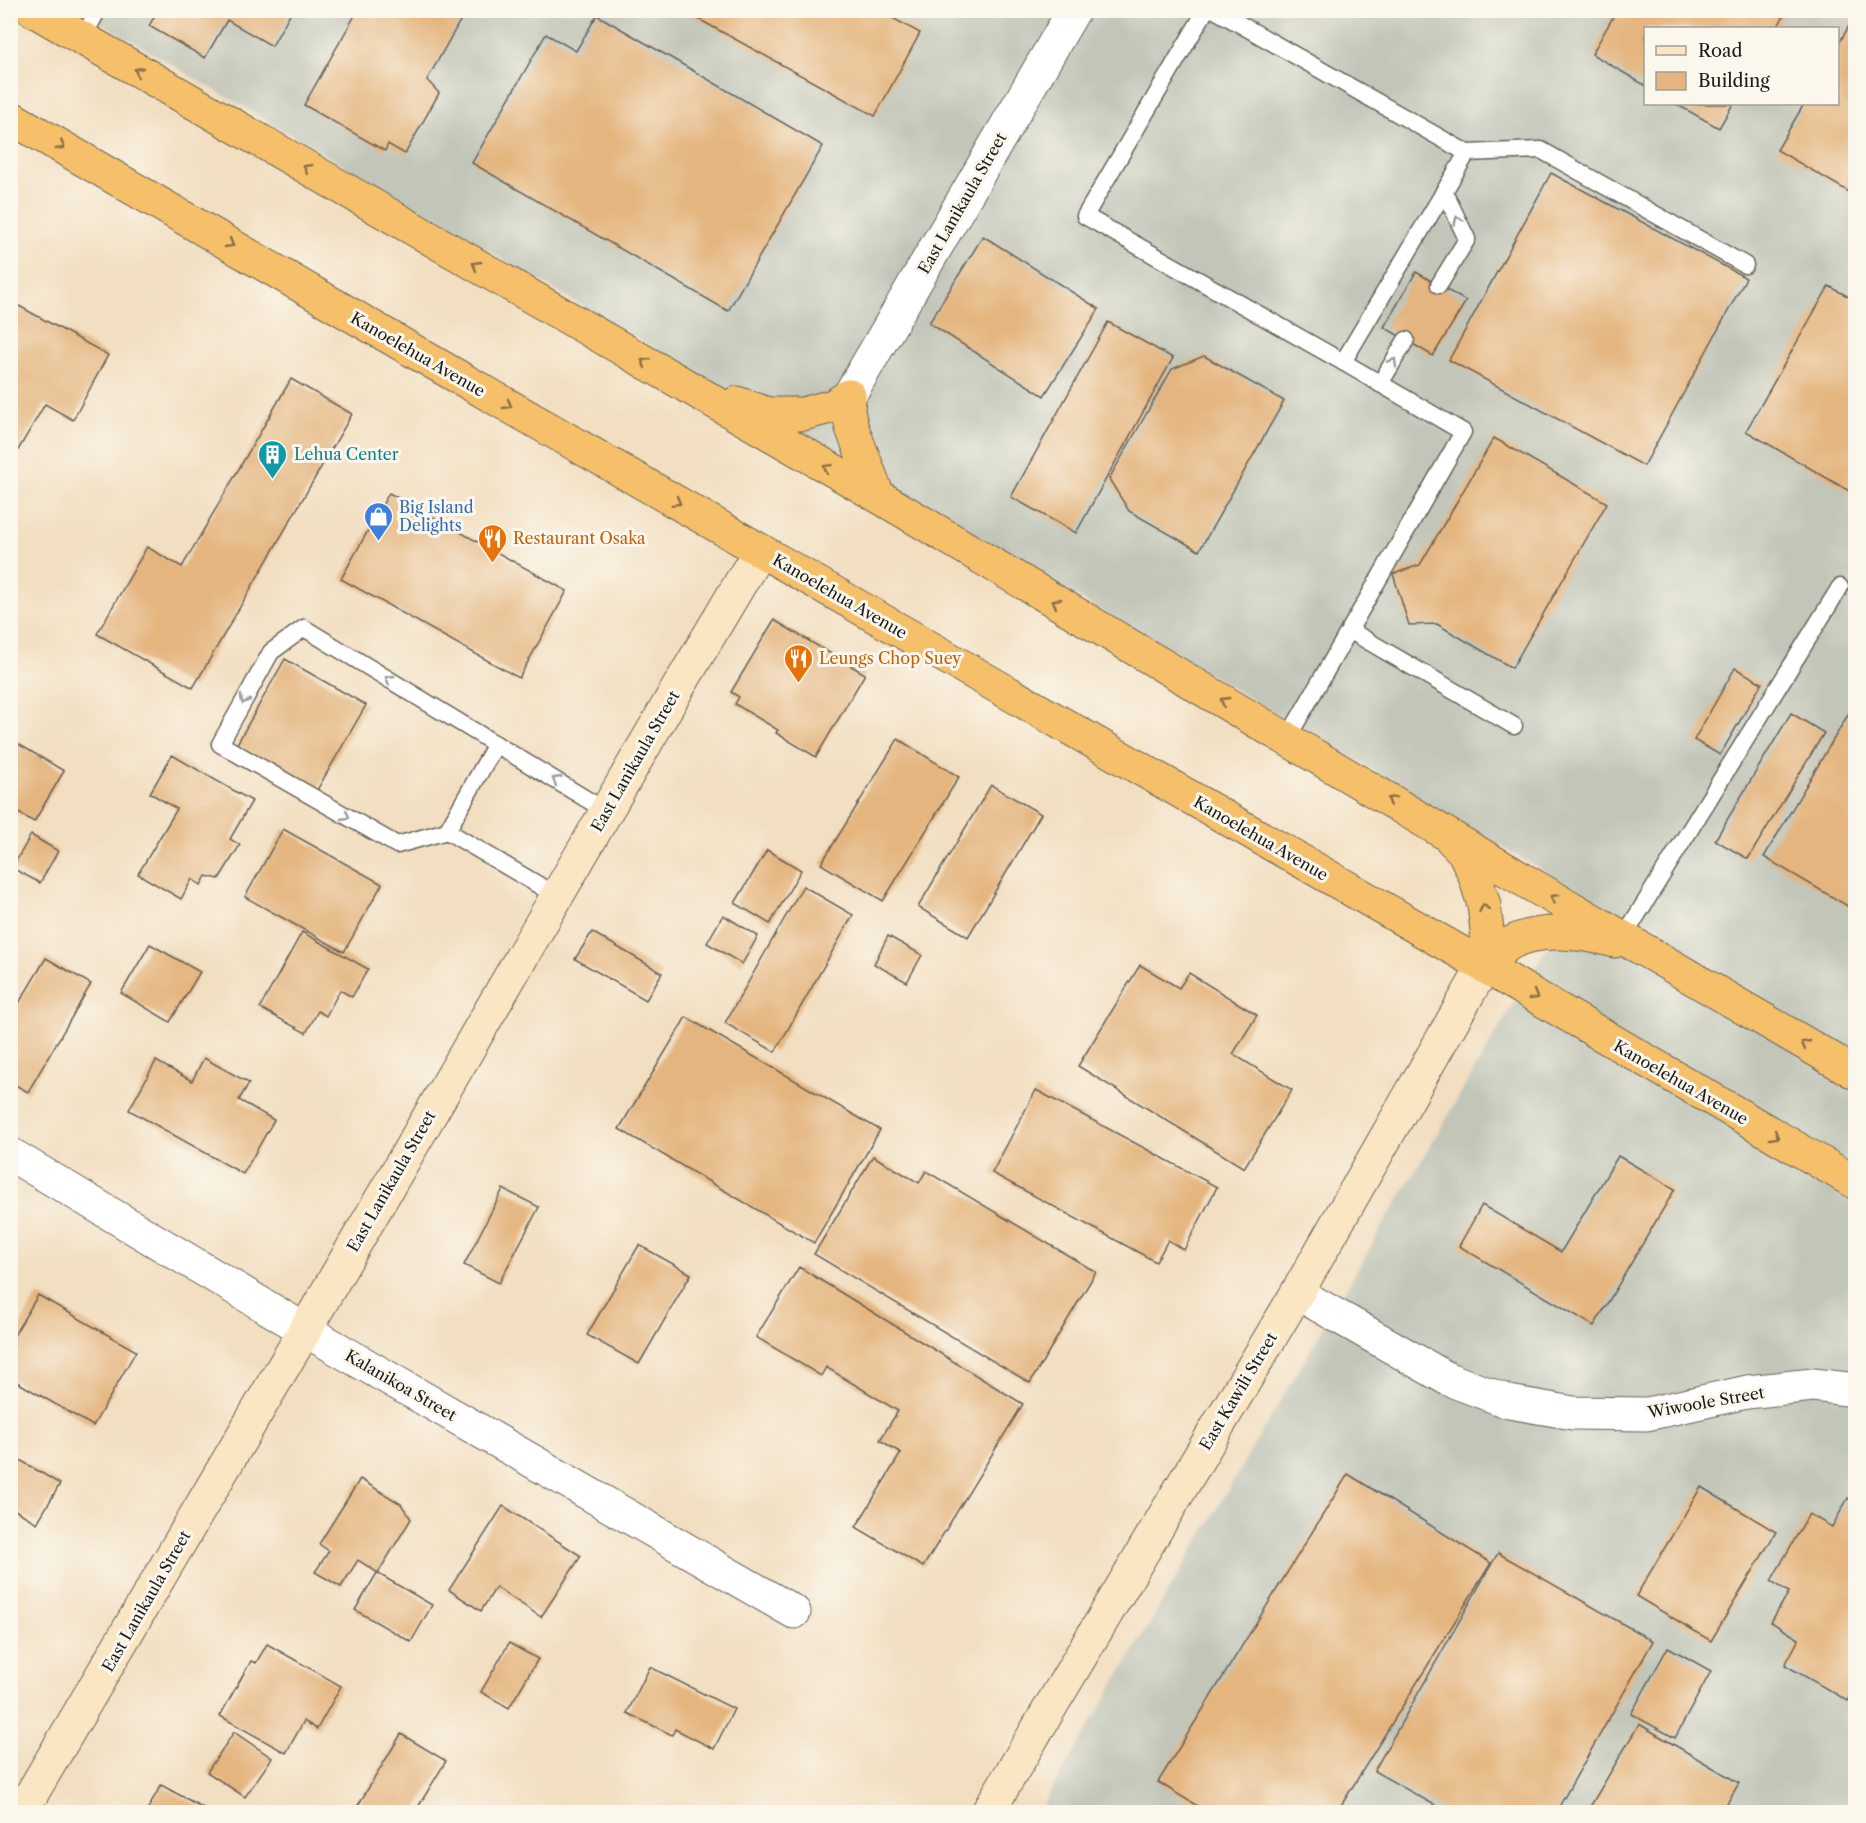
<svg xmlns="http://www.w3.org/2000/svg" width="1866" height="1823" font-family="'Libre Caslon Text',serif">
<rect width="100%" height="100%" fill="#fbf7ec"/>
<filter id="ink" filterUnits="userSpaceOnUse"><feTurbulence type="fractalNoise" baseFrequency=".0167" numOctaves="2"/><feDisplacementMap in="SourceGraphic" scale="12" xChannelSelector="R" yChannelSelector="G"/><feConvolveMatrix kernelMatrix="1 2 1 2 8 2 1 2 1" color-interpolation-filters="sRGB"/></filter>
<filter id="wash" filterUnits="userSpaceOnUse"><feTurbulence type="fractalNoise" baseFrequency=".008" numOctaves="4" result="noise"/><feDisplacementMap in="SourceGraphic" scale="24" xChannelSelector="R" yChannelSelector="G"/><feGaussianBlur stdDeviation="1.35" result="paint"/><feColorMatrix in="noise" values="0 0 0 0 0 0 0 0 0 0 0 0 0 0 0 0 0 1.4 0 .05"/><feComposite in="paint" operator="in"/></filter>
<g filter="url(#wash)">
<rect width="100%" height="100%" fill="#f2dec0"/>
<!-- industrial -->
<path fill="#c2c6b9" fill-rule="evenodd" d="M81,11H1855V1812H1039L1579,892ZM1646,28H1838V104H1646Z"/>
<g id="blocks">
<!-- building -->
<g fill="#e4b57f">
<path d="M158,10H292L272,46L227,20L205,58L149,26Z"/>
<path d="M358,10H466L427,80L439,93L405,154L388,144L385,151L304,105Z"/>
<path d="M682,10H878L920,33L875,116Z"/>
<path d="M1617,10H1787L1777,28H1646V86L1592,54Z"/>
<path d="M1856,14V196L1777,150L1804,104H1838V45Z"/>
<path d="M597,15L823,146L728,311L472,163L546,34L576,51Z"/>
<path d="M1676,104H1733L1719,128Z"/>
<path d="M1551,173L1746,278L1644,466L1449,360Z"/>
<path d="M983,236L1099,309L1044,396L929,323Z"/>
<path d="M1416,272L1466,301L1433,356L1384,327Z"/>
<path d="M1829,286L1856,301V495L1746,431Z"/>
<path d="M10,301L108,355L73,420L45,404L10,464V387L15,378L10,376Z"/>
<path d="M1108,322L1173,358L1076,533L1011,497Z"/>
<path d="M1204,356L1284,401L1199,551L1129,511L1109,479L1172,369Z"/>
<path d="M291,379L352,414L193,688L97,634L147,547L182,567Z"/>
<path d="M1494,438L1607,503L1512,668L1437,624L1409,625L1393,574L1420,565Z"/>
<path d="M389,493L567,591L519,678L341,579Z"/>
<path d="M774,620L865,674L816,757L776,733L778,730L735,704L739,697L731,692Z"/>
<path d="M285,659L366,705L317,790L237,744Z"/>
<path d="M1735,668L1762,683L1720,755L1694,740Z"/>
<path d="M1856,701V911L1764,857Z"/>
<path d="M1791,713L1824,733L1748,859L1715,840Z"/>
<path d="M10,739L64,771L34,822L10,808Z"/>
<path d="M898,739L959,777L883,901L821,864Z"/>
<path d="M172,755L252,801L230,839L240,845L219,879L206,876L201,885L192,879L181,899L138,874L177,809L150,793Z"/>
<path d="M991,785L1041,814L968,937L918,907Z"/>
<path d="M283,829L382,884L344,952L245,897Z"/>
<path d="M31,835L58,851L40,883L12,868Z"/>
<path d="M767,850L801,870L770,924L735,903Z"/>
<path d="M803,886L853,915L775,1052L725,1023Z"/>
<path d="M723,915L758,936L742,964L707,943Z"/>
<path d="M302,932L368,969L352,997L340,990L326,1016L318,1011L306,1033L260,1008Z"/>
<path d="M592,932L662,973L646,1000L575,959Z"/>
<path d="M888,936L922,955L907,982L874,964Z"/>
<path d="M150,944L200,972L170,1022L121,993Z"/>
<path d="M46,958L91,984L28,1092L10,1082V1018Z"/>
<path d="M1140,965L1179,988L1189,973L1257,1015L1233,1054L1292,1090L1244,1168L1078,1066Z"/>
<path d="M686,1017L880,1130L814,1243L619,1129Z"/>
<path d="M204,1058L249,1083L239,1100L274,1120L243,1174L129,1110L156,1061L192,1081Z"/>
<path d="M1036,1090L1217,1187L1184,1250L1168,1240L1156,1262L992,1173Z"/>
<path d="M873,1156L919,1183L926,1171L1096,1272L1030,1383L814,1254Z"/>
<path d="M1618,1156L1675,1189L1594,1326L1459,1246L1482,1205L1561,1252Z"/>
<path d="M503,1189L539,1207L499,1283L464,1265Z"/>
<path d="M639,1245L691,1274L639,1364L587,1335Z"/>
<path d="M799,1267L1023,1404L923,1567L856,1527L901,1453L880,1440L898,1411L826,1367L821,1376L756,1337Z"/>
<path d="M38,1295L136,1351L93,1426L10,1378V1342Z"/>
<path d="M10,1454L60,1484L37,1523L10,1507Z"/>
<path d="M1348,1474L1491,1563L1337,1812H1207L1158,1782Z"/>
<path d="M360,1479L401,1504L411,1519L378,1573L358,1560L341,1587L315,1572L329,1551L319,1544Z"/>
<path d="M1701,1487L1776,1532L1711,1641L1636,1596Z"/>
<path d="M1848,1498L1856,1502V1687L1848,1701L1785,1665L1799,1639L1771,1622L1789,1592L1771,1581L1809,1514L1832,1527Z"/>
<path d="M503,1506L581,1556L541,1617L496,1587L481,1611L449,1590Z"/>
<path d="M1498,1553L1653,1641L1556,1812H1447L1374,1771Z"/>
<path d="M377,1573L432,1605L411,1642L355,1610Z"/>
<path d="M509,1643L538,1659L509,1708L481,1692Z"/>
<path d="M267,1644L341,1686L317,1729L304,1721L286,1753L220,1716L251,1661L256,1663Z"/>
<path d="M1668,1647L1711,1671L1675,1738L1631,1714Z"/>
<path d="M650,1667L734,1709L714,1749L675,1729L672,1735L627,1713Z"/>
<path d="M1639,1724L1739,1783L1722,1812H1587Z"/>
<path d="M234,1732L272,1758L245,1797L207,1772Z"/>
<path d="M401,1734L446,1761L415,1812H354Z"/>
<path d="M161,1785L211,1812H146Z"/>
</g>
</g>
</g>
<g filter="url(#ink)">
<use href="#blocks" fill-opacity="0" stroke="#676055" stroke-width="1.5"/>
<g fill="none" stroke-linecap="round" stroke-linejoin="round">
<defs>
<g id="lane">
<path d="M1206,10L1085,216L1343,362L1467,153L1215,10"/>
<path d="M82,39L98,10"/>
<path d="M1467,153L1541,150L1745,265"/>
<path d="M1439,285L1467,239L1444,191"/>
<path d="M1380,384L1406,340"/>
<path d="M1349,630L1514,726"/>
<path d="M1287,739L1463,432L1343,362"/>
<path d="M447,831L496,744"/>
<path d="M557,896L447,831L397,845L220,744L271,652L304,628L606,811"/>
<path d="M1623,938L1840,587"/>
</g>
<g id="street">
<path d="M849,396L1074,10"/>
<path d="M10,1154L305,1330L794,1612"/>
<path d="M1297,1293L1448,1379L1509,1402L1573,1413L1647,1414L1747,1392L1813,1385L1856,1390"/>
</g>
<g id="secondary">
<path d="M21,1812L305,1330L672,698L760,550"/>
<path d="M988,1812L1297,1293L1484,966"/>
</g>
<g id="highway">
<path d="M33,10L878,496L1532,885L1856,1073"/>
<path d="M10,117L448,371L1484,966L1856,1183"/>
<path d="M849,396L848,411L852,428L878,496"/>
<path d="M737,403L768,414H803L833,406L849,396"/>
<path d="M1451,839L1464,852L1475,876L1484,905L1487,930L1484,966"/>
<path d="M1484,966C1491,959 1500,950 1509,944C1538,927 1584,933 1615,941"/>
</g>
</defs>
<!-- lane casing -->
<use href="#lane" stroke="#676055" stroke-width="19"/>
<!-- street casing -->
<use href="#street" stroke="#676055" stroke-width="35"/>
<!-- secondary casing -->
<use href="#secondary" stroke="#676055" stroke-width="35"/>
<!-- highway casing -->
<use href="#highway" stroke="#676055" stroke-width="35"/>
<!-- lane -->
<use href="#lane" stroke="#fff" stroke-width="16"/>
<!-- street -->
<use href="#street" stroke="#fff" stroke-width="33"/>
<!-- secondary -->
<use href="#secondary" stroke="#fbe6c4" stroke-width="33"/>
<!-- highway -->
<use href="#highway" stroke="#f6c06b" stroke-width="33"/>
</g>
<!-- one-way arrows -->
<defs><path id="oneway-chevron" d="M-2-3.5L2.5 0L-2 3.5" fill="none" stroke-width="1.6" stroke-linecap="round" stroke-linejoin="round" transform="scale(1.5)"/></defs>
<g stroke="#896e44">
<use href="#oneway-chevron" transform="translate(138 71) rotate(-150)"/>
<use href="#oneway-chevron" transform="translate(61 146) rotate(30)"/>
<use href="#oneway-chevron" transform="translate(307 168) rotate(-150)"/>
<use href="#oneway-chevron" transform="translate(230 244) rotate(30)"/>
<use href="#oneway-chevron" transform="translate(476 265) rotate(-150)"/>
<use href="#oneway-chevron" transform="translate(645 362) rotate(-150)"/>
<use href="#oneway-chevron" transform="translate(508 405) rotate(30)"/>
<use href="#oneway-chevron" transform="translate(827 468) rotate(-151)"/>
<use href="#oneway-chevron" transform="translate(677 502) rotate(30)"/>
<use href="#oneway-chevron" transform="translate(1056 602) rotate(-149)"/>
<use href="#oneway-chevron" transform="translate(1224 701) rotate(-149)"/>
<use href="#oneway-chevron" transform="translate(1391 800) rotate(-149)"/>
<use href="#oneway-chevron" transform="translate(1554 898) rotate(-150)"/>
<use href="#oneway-chevron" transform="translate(1484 908) rotate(-101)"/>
<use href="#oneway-chevron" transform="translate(1534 996) rotate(30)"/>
<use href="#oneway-chevron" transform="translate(1805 1044) rotate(-150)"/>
<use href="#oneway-chevron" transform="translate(1775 1136) rotate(30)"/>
</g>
<g stroke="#999">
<use href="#oneway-chevron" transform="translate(1458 220) rotate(-115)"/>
<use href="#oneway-chevron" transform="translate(1393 362) rotate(-59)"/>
<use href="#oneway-chevron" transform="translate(389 679) rotate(-149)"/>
<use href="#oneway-chevron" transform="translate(244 700) rotate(119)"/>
<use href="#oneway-chevron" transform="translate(556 780) rotate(-149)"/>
<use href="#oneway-chevron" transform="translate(346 816) rotate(30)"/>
</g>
</g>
<!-- icons -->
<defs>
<symbol id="building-pin" viewBox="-11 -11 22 30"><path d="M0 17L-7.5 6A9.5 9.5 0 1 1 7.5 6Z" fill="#0f9aa8" stroke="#fbf7ec"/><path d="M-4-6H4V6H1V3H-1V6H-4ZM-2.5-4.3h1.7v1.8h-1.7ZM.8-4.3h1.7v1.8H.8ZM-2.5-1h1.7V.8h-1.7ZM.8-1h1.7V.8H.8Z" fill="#fff"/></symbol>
<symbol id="shop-pin" viewBox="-11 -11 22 30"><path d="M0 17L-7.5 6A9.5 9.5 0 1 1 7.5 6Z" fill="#3f7fe0" stroke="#fbf7ec"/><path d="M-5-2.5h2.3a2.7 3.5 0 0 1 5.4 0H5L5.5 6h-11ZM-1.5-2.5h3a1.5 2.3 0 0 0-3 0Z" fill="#fff"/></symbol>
<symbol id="restaurant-pin" viewBox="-11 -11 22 30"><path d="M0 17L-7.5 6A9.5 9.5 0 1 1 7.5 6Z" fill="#e8710a" stroke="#fbf7ec"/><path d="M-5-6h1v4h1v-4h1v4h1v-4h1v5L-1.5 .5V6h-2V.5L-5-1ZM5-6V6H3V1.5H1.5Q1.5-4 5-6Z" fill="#fff"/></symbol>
</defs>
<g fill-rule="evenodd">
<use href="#building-pin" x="256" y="438" width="33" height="45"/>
<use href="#shop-pin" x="362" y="500" width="33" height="45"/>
<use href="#restaurant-pin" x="476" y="522" width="33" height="45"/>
<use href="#restaurant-pin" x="782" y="642" width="33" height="45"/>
</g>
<g text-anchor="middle" stroke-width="6" stroke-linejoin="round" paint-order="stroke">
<!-- street labels -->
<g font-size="16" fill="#1c1c1c" stroke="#fbf7ec">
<text transform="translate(962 203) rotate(-60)" y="6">East Lanikaula Street</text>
<text transform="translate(418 354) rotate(30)" y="6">Kanoelehua Avenue</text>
<text transform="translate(840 596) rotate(30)" y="6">Kanoelehua Avenue</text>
<text transform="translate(635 761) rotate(-60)" y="6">East Lanikaula Street</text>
<text transform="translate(1261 838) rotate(30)" y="6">Kanoelehua Avenue</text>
<text transform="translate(1681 1082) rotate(30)" y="6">Kanoelehua Avenue</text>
<text transform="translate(391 1181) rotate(-60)" y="6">East Lanikaula Street</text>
<text transform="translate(401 1385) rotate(30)" y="6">Kalanikoa Street</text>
<text transform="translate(1238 1391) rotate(-59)" y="6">East Kawili Street</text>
<text transform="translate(1706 1402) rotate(-10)" y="6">Wiwoole Street</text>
<text transform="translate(146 1601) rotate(-60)" y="6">East Lanikaula Street</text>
</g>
<!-- culture labels -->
<g font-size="16" fill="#0d838f" stroke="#fbf7ec" text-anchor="start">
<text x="294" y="460">Lehua Center</text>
</g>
<!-- shop labels -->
<g font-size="16" fill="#366cbe" stroke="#fbf7ec" text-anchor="start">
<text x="399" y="513">Big Island<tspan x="399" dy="18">Delights</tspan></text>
</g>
<!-- food labels -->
<g font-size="16" fill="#c56008" stroke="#fbf7ec" text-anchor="start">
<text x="513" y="544">Restaurant Osaka</text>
<text x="819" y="664">Leungs Chop Suey</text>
</g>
</g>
<!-- margin -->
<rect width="1866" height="1823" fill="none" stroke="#fbf7ec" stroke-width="36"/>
<!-- legend -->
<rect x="1644" y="27" width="195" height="78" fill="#fbf7ec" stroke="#a29f99" stroke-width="1.5"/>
<rect x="1656" y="46" width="30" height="9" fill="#fbe6c4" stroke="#a29f99" stroke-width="1.5"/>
<text x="1698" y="57" font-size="18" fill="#1c1c1c">Road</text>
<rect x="1656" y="72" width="30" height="18" fill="#e4b57f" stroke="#a29f99" stroke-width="1.5"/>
<text x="1698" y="87" font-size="18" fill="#1c1c1c">Building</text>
</svg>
